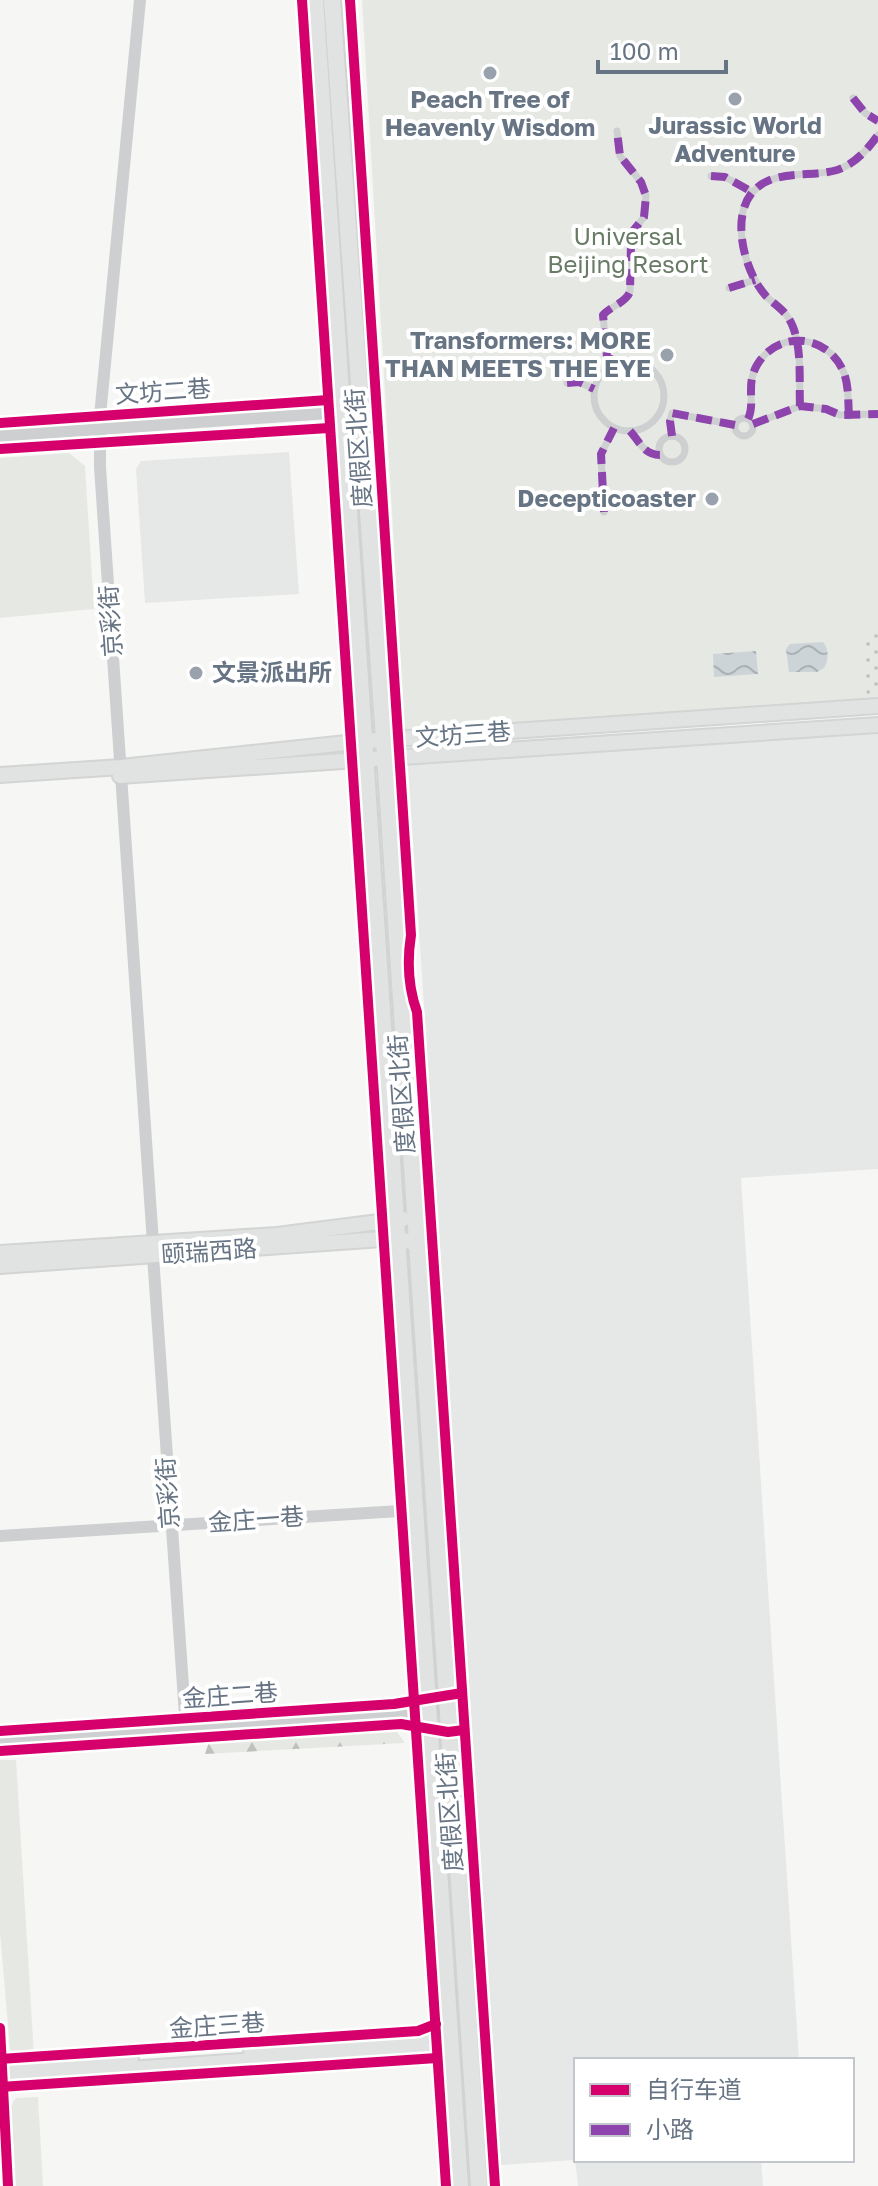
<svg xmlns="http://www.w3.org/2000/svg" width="878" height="2186" font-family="'Golos Text','Noto Sans SC',sans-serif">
<defs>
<pattern id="grass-dots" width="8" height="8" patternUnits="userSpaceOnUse" patternTransform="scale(2)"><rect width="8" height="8" fill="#e6e9e3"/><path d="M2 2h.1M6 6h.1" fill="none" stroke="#bec1be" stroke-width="1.8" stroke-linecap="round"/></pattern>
<pattern id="forest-firs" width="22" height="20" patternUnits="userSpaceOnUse" patternTransform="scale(2)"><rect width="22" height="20" fill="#e6e9e3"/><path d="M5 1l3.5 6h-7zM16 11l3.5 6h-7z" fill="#bec1be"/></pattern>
<pattern id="water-waves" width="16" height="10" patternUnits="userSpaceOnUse" patternTransform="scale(2)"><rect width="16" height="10" fill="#cdd4d8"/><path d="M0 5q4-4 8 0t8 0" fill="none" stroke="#aab1b5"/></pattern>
</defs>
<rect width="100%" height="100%" fill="#f6f6f5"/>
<!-- built -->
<g fill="#e6e8e7">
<path d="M289,452L299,594L145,603L136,469L141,461Z"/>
<path d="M878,733V1169L741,1178L799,2060H576V2160H761L763,2186H578L575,2160L501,2165L408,765Z"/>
</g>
<!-- grass -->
<path fill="url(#grass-dots)" d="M878,624V701L852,703L844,634Z"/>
<!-- forest -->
<path fill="url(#forest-firs)" d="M395,1729L405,1743L205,1754L209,1742Z"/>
<!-- green -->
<g fill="#e6e9e3">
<path d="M362,0H878V634L863,636L867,706L405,735Z"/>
<path d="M69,453L85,466L94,609L0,618V458Z"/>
<path d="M0,1760H16L34,2056L17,2057L10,2049L0,1932Z"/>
<path d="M38,2097L43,2186H16L11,2106L16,2098Z"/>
</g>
<!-- water -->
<g fill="url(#water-waves)">
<path d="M823,642C829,649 829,660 824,668L817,672H789L786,649L790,644Z"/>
<path d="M756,651L758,674L714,677L713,654Z"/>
</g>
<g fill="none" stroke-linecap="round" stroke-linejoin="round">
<defs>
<g id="secondary">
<path d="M0,775L121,767L365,741L878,706"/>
<path d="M120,776L878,725"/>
<path d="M0,1253L277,1235L403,1219"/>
<path d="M0,1266L397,1238L417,1244"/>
<path d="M251,2051L430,2038L449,2023"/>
<path d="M0,2068L131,2059"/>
<path d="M0,2078L430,2048L452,2059"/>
</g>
<g id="primary">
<path d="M315,0L460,2186"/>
<path d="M332,0L384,740L479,2186"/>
</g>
</defs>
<!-- secondary casing -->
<use href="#secondary" stroke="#d3d4d4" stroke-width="18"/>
<!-- primary casing -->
<use href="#primary" stroke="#d2d2d3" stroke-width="20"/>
<!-- pedestrian -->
<g stroke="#cecfd0" stroke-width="7">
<path d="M853,98L865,113L878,121"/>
<path d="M711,176L725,177L752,192"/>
<path d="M729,288L755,280"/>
<circle cx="629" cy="396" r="35"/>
<path d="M617,362L607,357L603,315C611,306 625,303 630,292L631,241L633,231L644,217L646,196L641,182L620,156L617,131"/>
<path d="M567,383L579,382L594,389"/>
<path d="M800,406C799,381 802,350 793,327C787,311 777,307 766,296C745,273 731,220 751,194C771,168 810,178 837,170C855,164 868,149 878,135"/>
<circle cx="744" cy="427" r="9"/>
<path d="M748,419C756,402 745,386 757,365C778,329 829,334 844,373C849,386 848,403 849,416"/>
<path d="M753,424L800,406L826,409L840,415L878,414"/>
<path d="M630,431C640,442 644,455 660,455"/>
<circle cx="672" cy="449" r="13"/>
<path d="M672,436L670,421L672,413L735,425"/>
<path d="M604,512L601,454L614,428"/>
</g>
<!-- tertiary -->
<g stroke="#cecfd0" stroke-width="12">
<path d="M140,0L100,416V467L153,1243"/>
<path d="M0,436L343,412"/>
<path d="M153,1256L186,1729"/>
<path d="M0,1536L416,1510"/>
<path d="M0,1741L446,1710"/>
</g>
<!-- secondary -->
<use href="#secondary" stroke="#e1e2e2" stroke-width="14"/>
<!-- primary -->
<use href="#primary" stroke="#e1e2e2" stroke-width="16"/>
<!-- quiet -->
<g stroke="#8e44ad" stroke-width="8" stroke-dasharray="16 8" stroke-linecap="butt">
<path d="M853,98L865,113L878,121"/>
<path d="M711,176L725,177L752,192"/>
<path d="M729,288L755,280"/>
<path d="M617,362L607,357L603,315C611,306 625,303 630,292L631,241L633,231L644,217L646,196L641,182L620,156L617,131"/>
<path d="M567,383L579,382L594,389"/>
<path d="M800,406C799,381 802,350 793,327C787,311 777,307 766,296C745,273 731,220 751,194C771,168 810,178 837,170C855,164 868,149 878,135"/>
<path d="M748,419C756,402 745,386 757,365C778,329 829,334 844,373C849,386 848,403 849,416"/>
<path d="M753,424L800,406L826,409L840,415L878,414"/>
<path d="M630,431C640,442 644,455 660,455"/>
<path d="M672,436L670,421L672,413L735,425"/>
<path d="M604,512L601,454L614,428"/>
</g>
<defs>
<g id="cycleway">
<path d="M302,0L446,2186"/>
<path d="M350,0L411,935C407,961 408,987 417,1012L495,2186"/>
<path d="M0,423L328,400"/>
<path d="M0,449L329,428"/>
<path d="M0,1731L394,1704L462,1693"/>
<path d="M0,1751L401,1724L448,1732L464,1730"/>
<path d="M0,2028L8,2186"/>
<path d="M0,2059L418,2031L436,2024"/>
<path d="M0,2087L437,2058"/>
</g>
</defs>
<!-- cycleway casing -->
<use href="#cycleway" stroke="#fff" stroke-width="15"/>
<!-- cycleway -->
<use href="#cycleway" stroke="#d6006c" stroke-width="10"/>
</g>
<!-- markers -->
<g fill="#99a2ac" stroke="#fff" stroke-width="3">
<circle cx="490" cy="73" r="8"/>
<circle cx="735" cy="99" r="8"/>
<circle cx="667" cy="355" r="8"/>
<circle cx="712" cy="499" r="8"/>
<circle cx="196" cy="673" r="8"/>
</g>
<g text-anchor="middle" stroke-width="8" stroke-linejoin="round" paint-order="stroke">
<!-- poi labels -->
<g font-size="24" font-weight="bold" fill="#677484" stroke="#fff">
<text x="490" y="108">Peach Tree of<tspan x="490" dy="28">Heavenly Wisdom</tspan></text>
<text x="735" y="134">Jurassic World<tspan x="735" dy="28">Adventure</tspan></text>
<text x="651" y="349" text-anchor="end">Transformers: MORE<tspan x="651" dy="28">THAN MEETS THE EYE</tspan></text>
<text x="696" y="507" text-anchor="end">Decepticoaster</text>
<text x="212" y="681" text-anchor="start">文景派出所</text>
</g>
<!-- park labels -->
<g font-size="24" fill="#687b65" stroke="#fff">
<text x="628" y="245">Universal<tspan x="628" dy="28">Beijing Resort</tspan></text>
</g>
<!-- street labels -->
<g font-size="24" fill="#677484" stroke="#fff">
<text transform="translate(163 392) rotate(-4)" y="8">文坊二巷</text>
<text transform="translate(359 448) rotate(-94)" y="8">度假区北街</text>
<text transform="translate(111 621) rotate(-94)" y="8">京彩街</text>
<text transform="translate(463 735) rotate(-4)" y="8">文坊三巷</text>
<text transform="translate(402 1094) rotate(-94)" y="8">度假区北街</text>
<text transform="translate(209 1252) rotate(-4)" y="8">颐瑞西路</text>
<text transform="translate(168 1493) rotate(-94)" y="8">京彩街</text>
<text transform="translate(256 1520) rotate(-4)" y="8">金庄一巷</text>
<text transform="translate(230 1696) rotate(-4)" y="8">金庄二巷</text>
<text transform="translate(450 1812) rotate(-94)" y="8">度假区北街</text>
<text transform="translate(217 2026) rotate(-4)" y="8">金庄三巷</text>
</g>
</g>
<!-- legend -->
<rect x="574" y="2058" width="280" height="104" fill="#ffffff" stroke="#c2c7ce" stroke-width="2"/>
<rect x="590" y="2084" width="40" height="12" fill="#d6006c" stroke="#c2c7ce" stroke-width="2"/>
<text x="646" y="2098" font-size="24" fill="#677484">自行车道</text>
<rect x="590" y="2124" width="40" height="12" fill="#8e44ad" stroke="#c2c7ce" stroke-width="2"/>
<text x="646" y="2138" font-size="24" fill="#677484">小路</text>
<!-- scale -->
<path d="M598 60v12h128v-12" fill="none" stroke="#677484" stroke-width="4"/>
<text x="610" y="60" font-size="24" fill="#677484" stroke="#ffffff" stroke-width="6" paint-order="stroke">100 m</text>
</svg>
